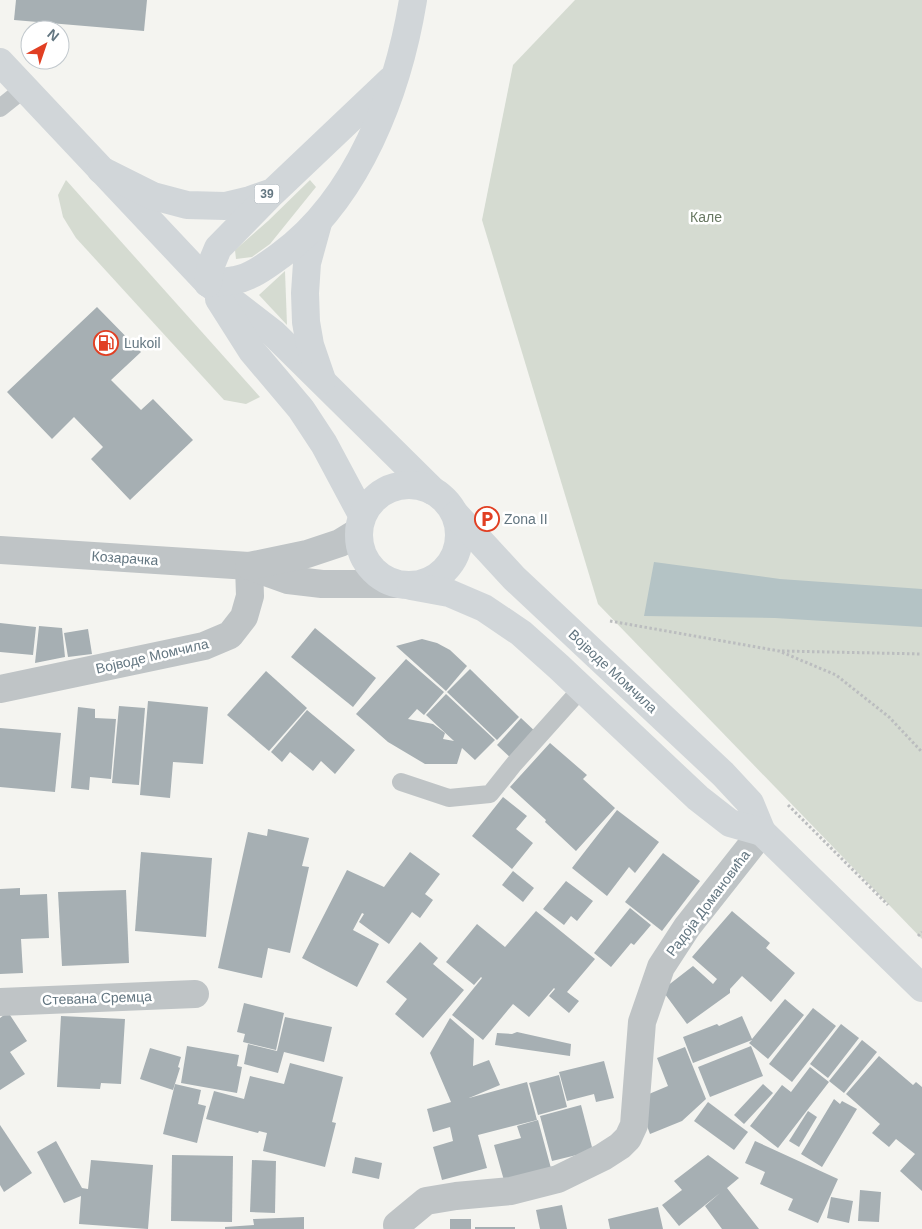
<svg xmlns="http://www.w3.org/2000/svg" width="922" height="1229" font-family="Helvetica,sans-serif">
<rect width="100%" height="100%" fill="#f4f4f0"/>
<!-- green -->
<g fill="#d5dbd1">
<path d="M575,0H922V939L598,604L482,220L513,65Z"/>
<path d="M66,180L260,397L246,404L224,400L76,238L63,217L58,195Z"/>
<path d="M310,180L316,187L270,244L252,257L236,259L235,250L268,221Z"/>
<path d="M285,271L287,325L259,295Z"/>
</g>
<!-- water -->
<path fill="#b4c3c5" d="M654,562L780,579L922,589V627L775,618L644,616Z"/>
<!-- building -->
<g fill="#a6afb3">
<path d="M16,0H147L144,31L14,20Z"/>
<path d="M97,307L141,352L111,380L141,410L153,399L193,440L130,500L91,459L103,447L74,417L52,439L7,392Z"/>
<path d="M0,623L36,627L33,655L0,652Z"/>
<path d="M39,626L62,628L65,657L35,663Z"/>
<path d="M315,628L376,678L353,707L291,657Z"/>
<path d="M88,629L92,654L68,657L64,633Z"/>
<path d="M422,639L437,643L450,650L467,666L446,691L396,646Z"/>
<path d="M406,659L444,692L424,715L417,709L408,719L433,724L445,733L443,739L454,741L426,715L446,694L495,740L475,760L462,748L457,764H425L388,742L356,714Z"/>
<path d="M470,669L519,717L497,740L447,692Z"/>
<path d="M266,671L307,708L269,751L227,715Z"/>
<path d="M148,701L208,707L203,764L173,762L170,798L140,795Z"/>
<path d="M119,706L145,708L139,785L112,783Z"/>
<path d="M78,707L95,709V718L116,719L111,779L90,777L89,790L71,788Z"/>
<path d="M307,710L355,750L335,774L321,761L313,771L290,752L282,762L271,752Z"/>
<path d="M521,718L539,735L515,762L497,745Z"/>
<path d="M0,728L61,733L55,792L0,787Z"/>
<path d="M550,743L587,775L583,779L615,808L576,851L545,822L546,820L510,787Z"/>
<path d="M503,797L527,816L516,829L533,843L512,869L472,836Z"/>
<path d="M617,810L659,842L635,873L629,867L607,896L572,868Z"/>
<path d="M268,829L309,838L302,866L309,867L290,953L268,948L262,978L218,968L248,832L267,836Z"/>
<path d="M141,852L212,858L206,937L135,931Z"/>
<path d="M410,852L440,874L425,894L433,900L420,918L412,912L389,944L359,922L364,914L362,913L353,930L379,944L357,987L302,958L347,870L384,887Z"/>
<path d="M663,853L700,881L662,931L625,902Z"/>
<path d="M513,871L534,888L523,902L502,885Z"/>
<path d="M566,881L593,901L577,921L571,916L564,925L543,909Z"/>
<path d="M20,888V895L47,894L49,938L21,939L23,973L0,974V889Z"/>
<path d="M126,890L129,963L62,966L58,892Z"/>
<path d="M630,908L651,925L634,945L631,943L611,967L594,953Z"/>
<path d="M536,911L595,959L567,992L579,1001L569,1013L549,996L555,989L554,988L529,1017L513,1004L483,1040L452,1015L482,978L481,977L474,985L446,962L477,924L505,947Z"/>
<path d="M732,911L770,943L766,948L795,973L771,1002L742,976L730,989V993L687,1024L662,990L693,966L713,984L717,979L692,957Z"/>
<path d="M420,942L438,958L433,964L464,990L423,1038L395,1014L407,999L386,982Z"/>
<path d="M785,999L804,1015L768,1059L749,1043L752,1040L693,1063L683,1037L717,1024L719,1026L742,1016L752,1039Z"/>
<path d="M244,1003L284,1013L276,1050L243,1042L245,1034L237,1032Z"/>
<path d="M813,1008L836,1026L792,1082L769,1064Z"/>
<path d="M8,1012L27,1041L10,1052L25,1074L0,1090V1018Z"/>
<path d="M61,1016L125,1019L121,1084L101,1083L100,1089L57,1087Z"/>
<path d="M285,1017L332,1027L324,1062L284,1052L278,1073L244,1064L248,1044L277,1051Z"/>
<path d="M450,1018L474,1039L473,1066L489,1060L500,1085L469,1098L527,1082L537,1120L478,1135L487,1168L442,1180L433,1147L453,1141L450,1127L433,1132L427,1109L451,1102L430,1053Z"/>
<path d="M841,1024L859,1038L828,1078L810,1064Z"/>
<path d="M517,1032L571,1044L570,1056L495,1045L497,1033L512,1034Z"/>
<path d="M862,1040L877,1052L844,1093L829,1081Z"/>
<path d="M187,1046L239,1055L237,1066L242,1067L237,1093L181,1083Z"/>
<path d="M751,1046L763,1076L710,1097L698,1067Z"/>
<path d="M685,1047L706,1099L682,1121L650,1134L637,1099L668,1086L657,1058Z"/>
<path d="M150,1048L181,1057L178,1067L180,1068L173,1090L140,1079Z"/>
<path d="M879,1056L913,1085L916,1082L922,1087V1191L900,1171L915,1154L896,1139L889,1147L872,1133L880,1124L846,1094Z"/>
<path d="M604,1061L614,1098L596,1102L594,1094L567,1101L559,1072Z"/>
<path d="M290,1063L343,1077L332,1122L336,1123L325,1167L263,1151L267,1133L259,1131L258,1133L206,1119L214,1091L244,1099L250,1076L284,1084Z"/>
<path d="M810,1067L829,1082L778,1148L750,1126L782,1085L791,1092Z"/>
<path d="M559,1075L567,1107L538,1115L529,1083Z"/>
<path d="M175,1084L201,1090L198,1104L206,1106L197,1143L163,1134Z"/>
<path d="M763,1084L773,1093L744,1124L734,1115Z"/>
<path d="M834,1099L840,1104L842,1101L857,1109L822,1167L801,1154Z"/>
<path d="M708,1102L748,1132L734,1150L694,1121Z"/>
<path d="M581,1105L593,1151L552,1161L540,1116Z"/>
<path d="M808,1111L817,1117L799,1147L789,1141Z"/>
<path d="M538,1120L552,1172L505,1184L494,1145L521,1138L517,1126Z"/>
<path d="M0,1125L32,1173L4,1192L0,1185Z"/>
<path d="M56,1141L82,1188L88,1189L91,1160L153,1165L148,1229L79,1224L81,1196L64,1203L37,1152Z"/>
<path d="M755,1141L838,1179L818,1223L788,1210L793,1199L760,1184L765,1172L745,1163Z"/>
<path d="M172,1155L233,1156L232,1222L171,1221Z"/>
<path d="M708,1155L739,1178L727,1188L759,1229H722L705,1206L720,1193L679,1226L662,1205L682,1190L674,1181Z"/>
<path d="M355,1157L382,1163L379,1179L352,1173Z"/>
<path d="M252,1160L276,1161L275,1213L250,1212Z"/>
<path d="M860,1190L881,1192L879,1222L858,1221Z"/>
<path d="M831,1197L853,1201L849,1223L827,1218Z"/>
<path d="M562,1205L567,1229H540L536,1210Z"/>
<path d="M658,1207L663,1229H610L608,1219Z"/>
<path d="M304,1217V1229H225V1227L254,1225L253,1219Z"/>
<rect x="450" y="1219" width="21" height="10"/>
<rect x="475" y="1227" width="40" height="2"/>
</g>
<g fill="none" stroke-linecap="round" stroke-linejoin="round">
<!-- path -->
<g stroke="#bbbdbf" stroke-width="3" stroke-dasharray="2.5 2.5" stroke-linecap="butt">
<path d="M610,621L779,651L836,675L889,717L922,752"/>
<path d="M782,651L922,654"/>
<path d="M788,805L888,905"/>
<path d="M918,936L922,932"/>
</g>
<!-- service -->
<g stroke="#bfc4c6" stroke-width="18">
<path d="M0,108L25,88"/>
<path d="M401,782L449,798L490,794L514,764L582,688"/>
</g>
<!-- minor -->
<g stroke="#bfc4c6" stroke-width="28">
<path d="M0,689L204,646L230,635L244,617L250,596L249,566"/>
<path d="M0,1002L195,994"/>
<path d="M397,1225L426,1201L456,1196L511,1191L558,1179L603,1157L620,1146L628,1138L634,1125L642,1022L661,967L687,927L762,832"/>
</g>
<!-- tertiary -->
<g stroke="#bfc4c6" stroke-width="28">
<path d="M0,550L249,566L288,580L322,584H396"/>
<path d="M249,566L307,554L340,543L358,532"/>
</g>
<!-- secondary -->
<g stroke="#d1d6d9" stroke-width="28">
<path d="M208,283L273,333L433,491"/>
<path d="M219,299L252,351L301,409L324,444L362,515"/>
<circle cx="409" cy="535" r="50"/>
<path d="M456,515L514,578L723,774L750,803L762,832L922,988"/>
<path d="M411,586L449,593L484,608L521,633L559,667L698,798L730,823L762,832"/>
</g>
<!-- primary -->
<g stroke="#d1d6d9" stroke-width="28">
<path d="M0,62L208,283"/>
<path d="M101,170L153,196L187,205L225,206L250,200L273,192L391,80"/>
<path d="M318,223L307,263L305,293L306,322L310,345L322,380"/>
<path d="M208,283C217,282 226,282 235,280C252,277 267,265 281,255C358,198 398,92 413,0"/>
<path d="M208,283L211,265L218,248L270,195"/>
</g>
</g>
<!-- icons -->
<defs>
<symbol id="fuel-ring" viewBox="-11 -11 22 22"><circle r="9.5" fill="#fff" stroke="#e13f23" stroke-width="1.5"/><path d="M-5.5-6h7V0h2V4h1.3V-2.5L3-4.5l.8-.8L6-3V5H2.5V1h-1V6h-7ZM-4.2-4.7v3.2H.2V-4.7Z" fill="#e13f23"/></symbol>
<symbol id="parking-ring" viewBox="-11 -11 22 22"><circle r="9.5" fill="#fff" stroke="#e13f23" stroke-width="1.5"/><path d="M-3.5-5.5H1a3.5 3.5 0 0 1 0 7H-1V5.5H-3.5ZM-1-3.4V-.6H.8a1.4 1.4 0 0 0 0-2.8Z" fill="#e13f23"/></symbol>
</defs>
<g fill-rule="evenodd">
<use href="#fuel-ring" x="92" y="329" width="28" height="28"/>
<use href="#parking-ring" x="473" y="505" width="28" height="28"/>
</g>
<g text-anchor="middle" stroke-width="5" stroke-linejoin="round" paint-order="stroke">
<!-- shield labels -->
<rect fill="#fff" stroke="#929fa7" stroke-width="1" x="254.5" y="184.5" width="25" height="19" rx="4"/>
<g font-size="12" font-weight="bold" fill="#637681">
<text x="267" y="198">39</text>
</g>
<!-- park labels -->
<g font-size="14" fill="#687862" stroke="#fff">
<text x="706" y="222">Кале</text>
</g>
<!-- poi labels -->
<g font-size="14" fill="#637681" stroke="#fff" text-anchor="start">
<text x="124" y="348">Lukoil</text>
<text x="504" y="524">Zona II</text>
</g>
<!-- street labels -->
<g font-size="14" fill="#637681" stroke="#fff">
<text transform="translate(125 558) rotate(4)" y="5">Козарачка</text>
<text transform="translate(152 656) rotate(-13)" y="5">Војводе Момчила</text>
<text transform="translate(613 671) rotate(43)" y="5">Војводе Момчила</text>
<text transform="translate(708 903) rotate(-53)" y="5">Радоја Домановића</text>
<text transform="translate(97 998) rotate(-2)" y="5">Стевана Сремца</text>
</g>
</g>
<!-- north arrow -->
<g transform="translate(45 45) rotate(40)"><circle r="24" fill="#ffffff" stroke="#c1c8cd"/>
<path d="M0-4L9 19L0 12L-9 19Z" fill="#e13f23"/>
<text y="-8" font-size="14" font-weight="bold" text-anchor="middle" fill="#637681">N</text>
</g>
</svg>
